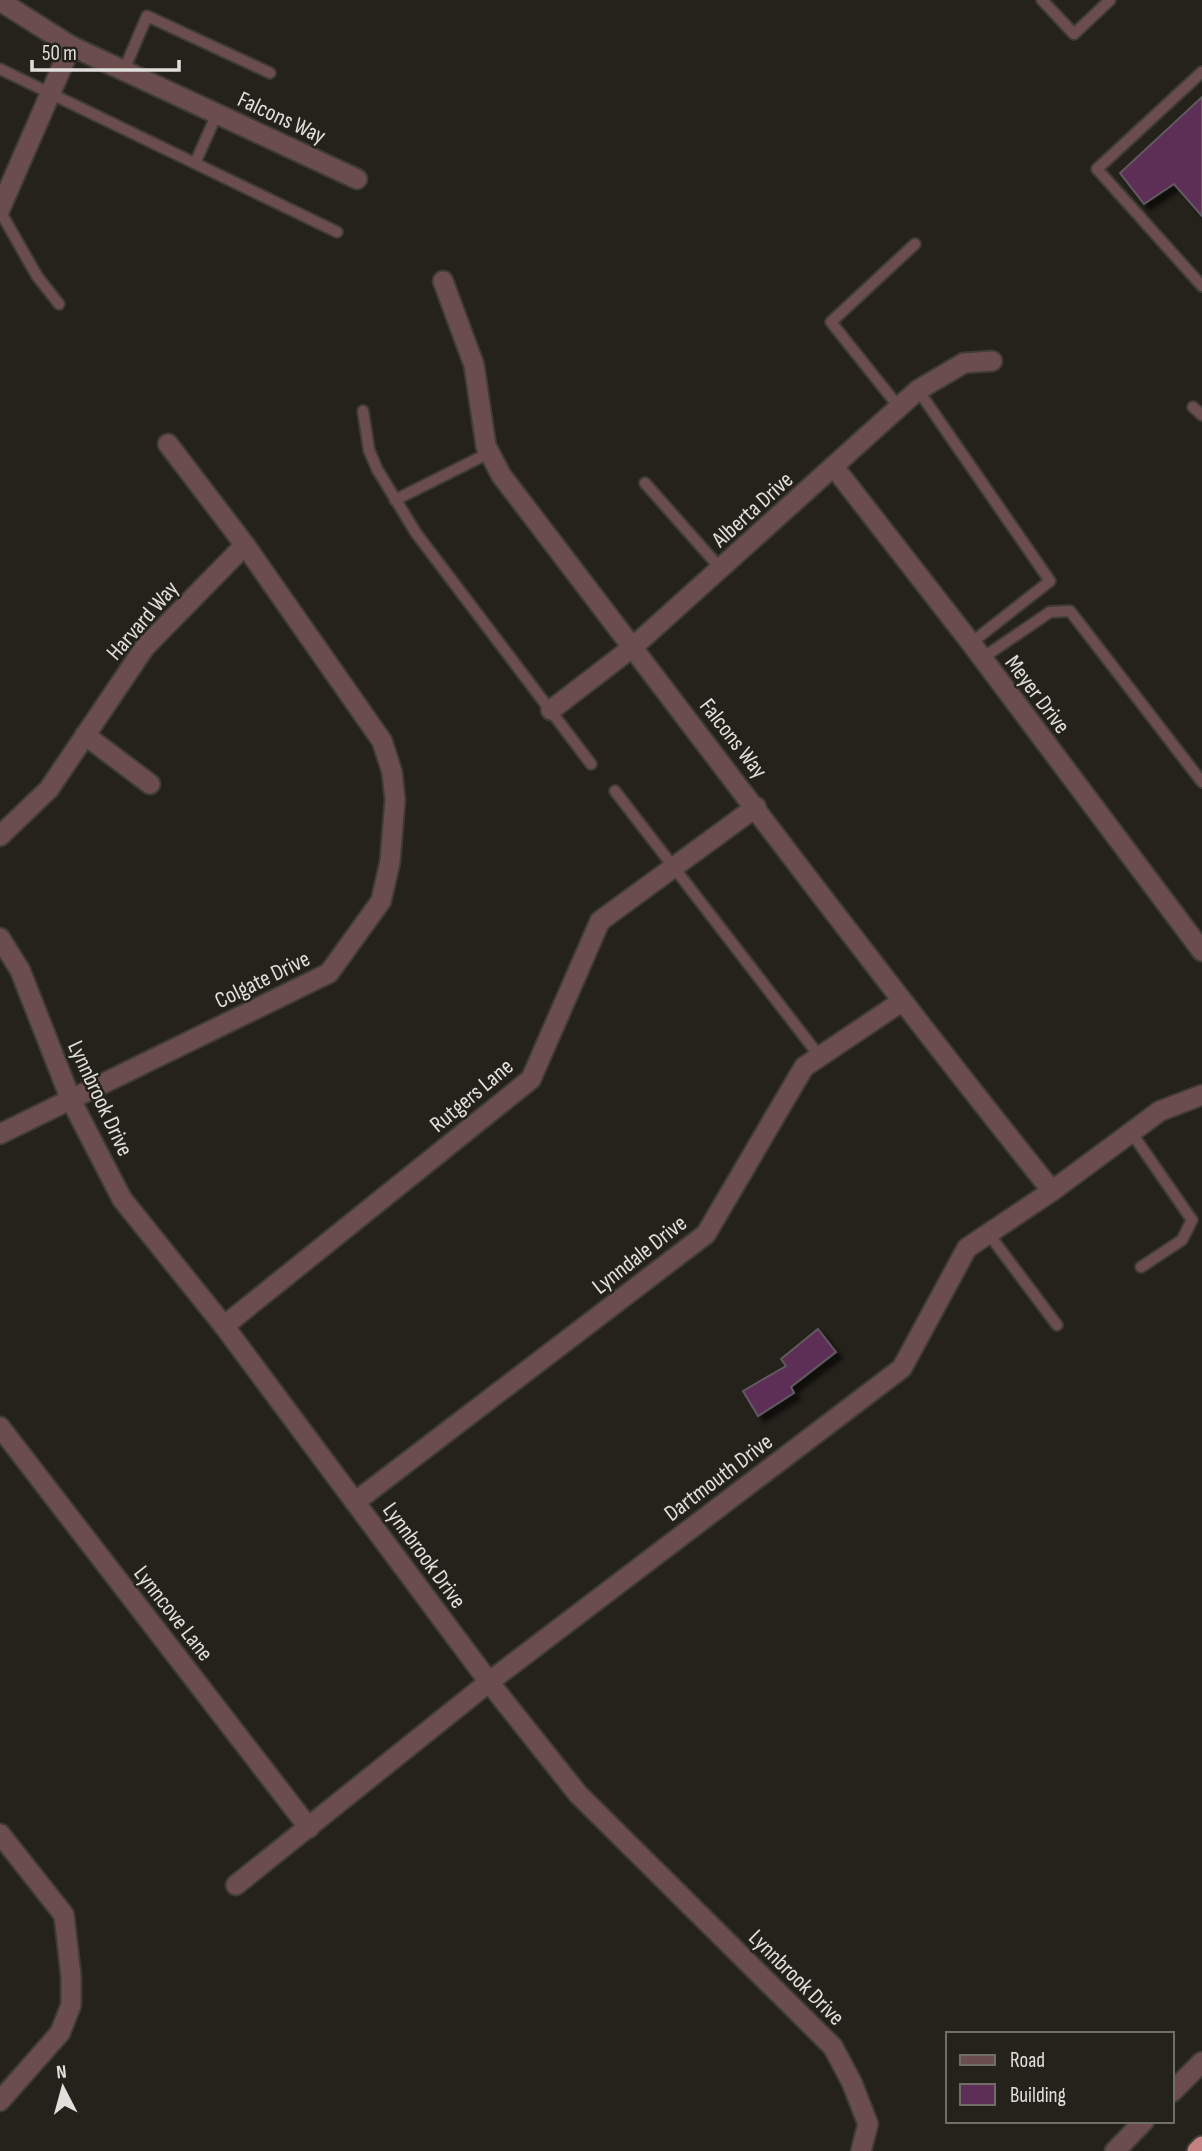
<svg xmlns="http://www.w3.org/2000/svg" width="1202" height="2151" font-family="'Sofia Sans Condensed',sans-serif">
<defs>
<filter id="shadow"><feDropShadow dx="6" dy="6" stdDeviation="2" flood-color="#0009"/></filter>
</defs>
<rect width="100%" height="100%" fill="#24221a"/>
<!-- building -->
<g fill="#5d2e56" stroke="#625a60" stroke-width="2" filter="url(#shadow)">
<path d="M1202,97V216L1174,184L1144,204L1120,173Z"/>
<path d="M818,1329L836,1352L791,1387L794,1393L758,1416L743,1391L786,1366L781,1359Z"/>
</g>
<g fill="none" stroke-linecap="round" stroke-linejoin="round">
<defs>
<g id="service">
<path d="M1042,0L1074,34L1110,0"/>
<path d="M0,69L337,232"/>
<path d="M124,70L147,16L270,73"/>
<path d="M1202,72L1097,169L1202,286"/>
<path d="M195,163L217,114"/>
<path d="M0,211L37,276L59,304"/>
<path d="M918,390L1050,581L971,643"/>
<path d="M898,406L831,322L915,244"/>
<path d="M1193,407L1202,415"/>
<path d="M363,411L369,450L377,469L416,533L591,764"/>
<path d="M645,483L721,569"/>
<path d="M395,500L489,453"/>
<path d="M981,659L1050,612L1070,611L1202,782"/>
<path d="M615,791L820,1057"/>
<path d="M1131,1132L1192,1220L1182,1240L1141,1267"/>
<path d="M988,1233L1057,1325"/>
</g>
<g id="minor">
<path d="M0,1L71,46L357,179"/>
<path d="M0,209L71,46"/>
<path d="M443,281L474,365L486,446L501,475C684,714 864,956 1052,1191"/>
<path d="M834,467L971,643L1202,951"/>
<path d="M551,710L633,647L918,390L964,363L992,361"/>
<path d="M85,735L150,784"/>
<path d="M0,836L49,789L145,647L245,545"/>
<path d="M0,938L20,970L71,1100L122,1199L224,1326L489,1682L578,1794L833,2047L852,2083L868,2124L861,2151"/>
<path d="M0,1134L329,973L381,901L390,862L395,800L392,772L382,741L245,545L168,444"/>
<path d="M224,1326L531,1079L600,921L756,807"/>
<path d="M0,1427L309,1828"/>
<path d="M355,1502L706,1234L804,1067L901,1002"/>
<path d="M0,1834L64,1915L71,1976V2005L60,2033L0,2101"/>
<path d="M236,1885L489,1682L902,1368L967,1248L1052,1191L1160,1111L1202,1095"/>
<path d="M1172,2092L1202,2062"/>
<path d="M1115,2151L1144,2121"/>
</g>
<path id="trunk" d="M1197,2151L1202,2146"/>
</defs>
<!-- service casing -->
<use href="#service" stroke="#3e3c35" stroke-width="14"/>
<!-- minor casing -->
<use href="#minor" stroke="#3e3c35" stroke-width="23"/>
<!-- trunk casing -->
<use href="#trunk" stroke="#3e3c35" stroke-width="23"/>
<!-- service -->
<use href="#service" stroke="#6b4d4d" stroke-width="10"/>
<!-- minor -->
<use href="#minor" stroke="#6b4d4d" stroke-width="19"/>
<!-- trunk -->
<use href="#trunk" stroke="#c28080" stroke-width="19"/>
</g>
<g text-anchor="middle" stroke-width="5" stroke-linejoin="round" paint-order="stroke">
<!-- street labels -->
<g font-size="23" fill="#e1dfdb" stroke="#24221a">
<text transform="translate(282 117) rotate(25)" y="8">Falcons Way</text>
<text transform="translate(752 509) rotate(-42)" y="8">Alberta Drive</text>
<text transform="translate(142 620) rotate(-49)" y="8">Harvard Way</text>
<text transform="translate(1038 694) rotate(53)" y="8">Meyer Drive</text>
<text transform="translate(734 738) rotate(52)" y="8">Falcons Way</text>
<text transform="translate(262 979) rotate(-26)" y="8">Colgate Drive</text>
<text transform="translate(471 1095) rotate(-40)" y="8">Rutgers Lane</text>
<text transform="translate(101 1098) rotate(65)" y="8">Lynnbrook Drive</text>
<text transform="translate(639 1254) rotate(-38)" y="8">Lynndale Drive</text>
<text transform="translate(718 1477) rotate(-37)" y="8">Dartmouth Drive</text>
<text transform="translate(425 1555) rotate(54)" y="8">Lynnbrook Drive</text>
<text transform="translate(174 1613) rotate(52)" y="8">Lynncove Lane</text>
<text transform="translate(797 1977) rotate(45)" y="8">Lynnbrook Drive</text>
</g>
</g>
<!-- legend -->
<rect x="946" y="2032" width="228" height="91" fill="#24221a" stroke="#706e67" stroke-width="2"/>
<rect x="960" y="2055" width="35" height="10" fill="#6b4d4d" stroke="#706e67" stroke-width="2"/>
<text x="1010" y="2067" font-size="21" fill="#e1dfdb">Road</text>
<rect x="960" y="2084" width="35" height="21" fill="#5d2e56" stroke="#706e67" stroke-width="2"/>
<text x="1010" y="2102" font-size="21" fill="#e1dfdb">Building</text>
<!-- north arrow -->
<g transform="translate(63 2088) rotate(354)" stroke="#24221a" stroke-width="5" paint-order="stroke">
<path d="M0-5L12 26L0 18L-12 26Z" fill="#e1dfdb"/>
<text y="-10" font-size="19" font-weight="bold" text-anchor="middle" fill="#e1dfdb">N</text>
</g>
<!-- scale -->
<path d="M32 60v10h147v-10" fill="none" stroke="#e1dfdb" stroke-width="3.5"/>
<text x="42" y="60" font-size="21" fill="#e1dfdb" stroke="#24221a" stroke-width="5" paint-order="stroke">50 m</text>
</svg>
